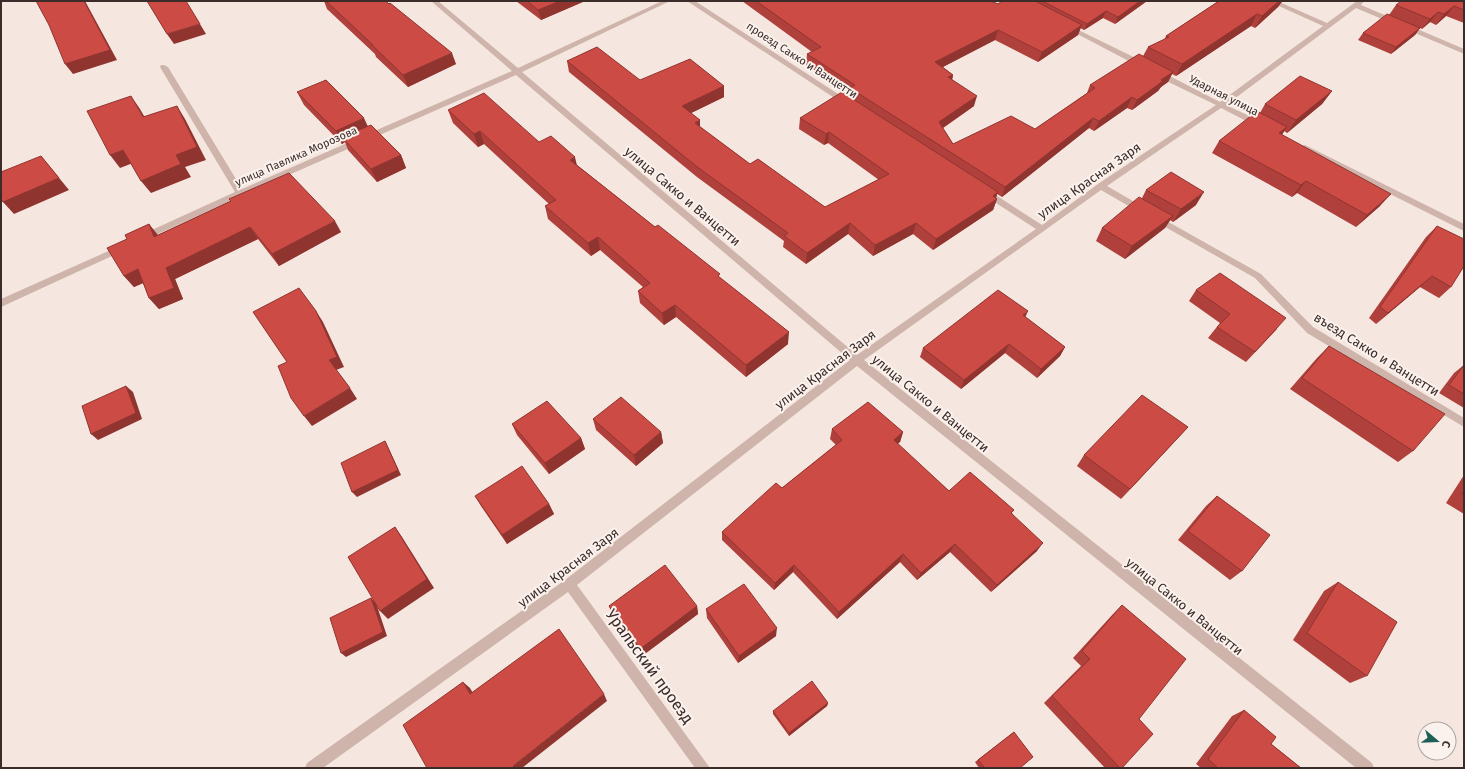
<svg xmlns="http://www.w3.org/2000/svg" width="1465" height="769" font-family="'Fira Sans',sans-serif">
<rect width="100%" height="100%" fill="#f5e7e0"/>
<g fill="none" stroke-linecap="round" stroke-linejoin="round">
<!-- minor -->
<g fill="#ceb4aa" fill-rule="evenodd">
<path d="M431,1H438L518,68L662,1H670L522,72L857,355L1036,229L982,194L981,192L982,190H988L1042,225L1098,184L1216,105L1154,75V71H1160L1220,102L1323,26L1268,1H1277L1327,23L1357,1H1364L1361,5L1464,49V54L1462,53L1356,8L1226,105L1262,122V126H1256L1221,108L1107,186L1145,208L1146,210L1145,212H1139L1101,190L864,360L1372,763L1374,768H1356L857,366L577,585L710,768H695L568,592L323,768H305L307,763L565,580L850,360L516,75L243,195L147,239H141L140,237L141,235L235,192L160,67L161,65H164L168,67L242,189L512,71Z"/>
<path d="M687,1H695L852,103L848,105H845Z"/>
<path d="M1066,24L1146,63L1147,65L1146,67H1140L1064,27L1063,26Z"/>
<path d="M1305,145L1464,224V231L1302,150V146Z"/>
<path d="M1156,215L1261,274L1313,327L1464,418V427L1307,333L1255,278L1153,220L1152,218Z"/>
<path d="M122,245L125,246L126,248L125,250L1,307V299Z"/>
</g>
</g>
<!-- wall -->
<g fill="#b0403b">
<path d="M324,1H386L456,64L408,87L376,57L375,54L327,9Z"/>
<path d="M516,1H585L541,20Z"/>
<path d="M742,1H991L998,4L1002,1H1147L1115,24L1103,18L1084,30L1080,28L1078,35L1038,62L995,40L943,67L953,75L952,80L974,106L943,128L953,144L1035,129L1087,93L1090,85L1143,56L1148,47L1164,40L1166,36L1219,1H1286L1284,2H1282L1278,7L1255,28L1251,26L1176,76L1172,74L1168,82L1161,87L1158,91L1132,110L1127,108L1094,131L1089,128L1002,197L997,194L996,198L997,199L993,210L933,250L913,234L873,256L848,234L806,264L783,247L784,241L697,177L569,72L567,61L640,80L724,86V97L691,113L700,127L750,164L825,207L879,180L828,143L824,145L799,129L800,118L849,96V92L806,65L807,54L812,52Z"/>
<path d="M1464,1V23L1446,16L1436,25L1430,22L1422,29L1420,28L1415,35L1391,54L1358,40L1363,33L1389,15L1396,5Z"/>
<path d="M1332,91L1322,104L1287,133L1284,131L1282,135L1380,206L1356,227L1297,193L1292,197L1212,153L1219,141L1260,113L1265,104Z"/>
<path d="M297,92L368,126L401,155L406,168L377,182L348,150L345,142L342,144L304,105Z"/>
<path d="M448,110L539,142L577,165L655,227L720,278L788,344L746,377L676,317L664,325L640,303L638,291L643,287L600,250L591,256L548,219L545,206L549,204L484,144L478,147L453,123Z"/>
<path d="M1146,190L1196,205L1173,222L1170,220L1165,228L1125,259L1096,241L1102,228L1142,198Z"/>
<path d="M231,201L341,232L279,266L258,239L175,279L183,299L159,309L149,298L143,283L134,287L124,276L149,224L158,235Z"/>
<path d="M1437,226L1451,287L1439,298L1420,287L1376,324L1369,318L1426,237Z"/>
<path d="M1196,290L1277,329L1246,362L1208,338L1220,323L1189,301Z"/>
<path d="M1025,317L1065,347L1060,356L1037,378L1005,353L961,389L920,357L923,348Z"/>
<path d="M1329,346L1413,451L1398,462L1290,389L1317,358Z"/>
<path d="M1464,365V408L1439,393L1454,373Z"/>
<path d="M593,419L661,432L663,443L636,466L596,430Z"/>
<path d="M512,424L581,438L585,449L549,474L517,435Z"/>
<path d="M1188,427L1121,499L1077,466L1084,455Z"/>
<path d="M832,429L903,432L900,442L897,444L949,491L1012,513L1037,551L991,592L950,552L917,580L900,562L837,619L793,572L774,590L722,540V532L782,488L836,445L830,439Z"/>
<path d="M1464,475V514L1446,503Z"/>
<path d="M475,496L549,504L554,514L507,544L481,506Z"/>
<path d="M1217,496L1242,571L1230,580L1178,540L1206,506Z"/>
<path d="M1338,582L1367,676L1350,683L1293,640L1324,591Z"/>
<path d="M1122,605L1139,719L1122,768H1105L1044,703L1081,666L1073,658L1113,614Z"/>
<path d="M609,606H697L698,614L642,656L612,614Z"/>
<path d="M706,609L776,636L738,663L707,618Z"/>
<path d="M828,703L827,706L789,736L773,714V711Z"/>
<path d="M1244,710L1271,744L1301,768H1201L1196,764L1232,716Z"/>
<path d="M1014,732L1020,768H979L975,762Z"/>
</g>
<!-- shaded-wall -->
<g fill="#903430">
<path d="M84,1H85L117,60L73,74L65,64Z"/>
<path d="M560,1H585L541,20L538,10Z"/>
<path d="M1140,1H1147L1115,24L1118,17Z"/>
<path d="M1279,1H1282L1278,7L1255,28L1262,16Z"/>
<path d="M1454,6L1446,16L1436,25L1444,14Z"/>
<path d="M1106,11L1103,18L1084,30L1087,24Z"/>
<path d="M1438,12L1430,22L1422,29L1430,19Z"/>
<path d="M1257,14L1251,26L1176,76L1182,64Z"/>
<path d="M200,24L206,34L174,44L167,34Z"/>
<path d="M1082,25L1078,35L1038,62L1042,52Z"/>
<path d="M1420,28L1415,35L1391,54L1396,47Z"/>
<path d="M998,30L995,40L933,72L935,62Z"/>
<path d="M452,53L456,64L408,87L403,75Z"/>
<path d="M1173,72L1168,82L1161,87L1158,91L1132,110L1137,100L1161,80Z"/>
<path d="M953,75L951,85L948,77Z"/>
<path d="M724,86V97L683,117L682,106Z"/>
<path d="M1332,91L1322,104L1287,133L1296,120Z"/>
<path d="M131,96L140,109L152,130L143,117Z"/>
<path d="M977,96L974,106L937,132L939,122Z"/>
<path d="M1132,97L1127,108L1094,131L1099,121Z"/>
<path d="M177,106L185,119L206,160L185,167L191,177L151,193L141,181L176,155Z"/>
<path d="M364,118L370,131L342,137L345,142L342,144L336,131Z"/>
<path d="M1093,118L1089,128L1002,197L1005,187Z"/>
<path d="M700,120V131L695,123Z"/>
<path d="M1287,127L1279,139V133Z"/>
<path d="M480,131L484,144L478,147L474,134Z"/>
<path d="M829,132L828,143L824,145L826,134Z"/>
<path d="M123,150L133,163L120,168L110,155Z"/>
<path d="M401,155L406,168L377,182L371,169Z"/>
<path d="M41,156L69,190L14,214L3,202Z"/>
<path d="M575,157L578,170L570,160Z"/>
<path d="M1306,181L1297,193L1292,197L1301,185Z"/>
<path d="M998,192L995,200L997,199L993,210L933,250L936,239Z"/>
<path d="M1204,192L1196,205L1173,222L1181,209Z"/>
<path d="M1391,194L1380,206L1356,227L1367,215Z"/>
<path d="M1173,216L1165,228L1125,259L1132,246Z"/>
<path d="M335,221L341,232L279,266L272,254Z"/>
<path d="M850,223L848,234L806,264L807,253Z"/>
<path d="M916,223L913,234L873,256L875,245Z"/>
<path d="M149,224L158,236L154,237Z"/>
<path d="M250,227L258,239L175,279L183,299L159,309L149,298L166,268Z"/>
<path d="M598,237L600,250L591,256L588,243Z"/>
<path d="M138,269L148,281L134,287L124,276Z"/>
<path d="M1432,276L1420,287L1376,324L1388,313Z"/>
<path d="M675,305L676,317L664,325L662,313Z"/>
<path d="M316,311L323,322L344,367L336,370L329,360Z"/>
<path d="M1028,311L1024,320L1023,315Z"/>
<path d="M789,332L788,344L746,377V365Z"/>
<path d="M1009,344L1005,353L961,389L964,380Z"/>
<path d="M1065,347L1060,356L1037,378L1041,369Z"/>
<path d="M126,386L133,392L142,419L98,440L91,434Z"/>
<path d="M350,388L357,399L312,426L304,416Z"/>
<path d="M1188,427L1178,438L1121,499L1130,489Z"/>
<path d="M661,432L663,443L636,466L634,455Z"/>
<path d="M903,432L900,442L891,449L894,440Z"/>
<path d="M581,438L585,449L549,474L545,463Z"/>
<path d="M385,441L388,447L401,475L357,497L352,492Z"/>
<path d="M549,504L554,514L507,544L502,535Z"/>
<path d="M395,527L402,537L434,588L388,619L380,611Z"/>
<path d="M1043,543L1037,551L991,592L997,585Z"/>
<path d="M955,544L950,552L917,580L921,573Z"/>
<path d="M903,554L900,562L837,619L839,612Z"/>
<path d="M794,565L793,572L774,590L775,583Z"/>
<path d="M371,598L376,603L387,636L346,657L341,653Z"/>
<path d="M697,606L698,614L642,656L640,649Z"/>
<path d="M777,628L776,636L738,663L739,656Z"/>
<path d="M463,682L470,688L477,700L470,694Z"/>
<path d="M604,694L607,701L522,768H515L513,766Z"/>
<path d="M828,703L827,706L789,736V733Z"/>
</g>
<!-- building -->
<g fill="#cd4b45" stroke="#903430">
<path d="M36,1H84L110,50L65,64L49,25Z"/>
<path d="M147,1H186L200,24L167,34Z"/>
<path d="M326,1H386L389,4L390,3L452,53L403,75L372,45H373Z"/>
<path d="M527,1H560L538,10Z"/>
<path d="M756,1H991L998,4L1002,1H1035L1082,25L1042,52L998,30L935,62L953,75L948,77L977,96L939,122L953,144L1011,116L1035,129L1095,88L1090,85L1139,54L1173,72L1161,80L1163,81L1137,100L1132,97L1099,121L1093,118L1005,187L850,88L855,85L807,54L821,47Z"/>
<path d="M1042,1H1140L1118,17L1106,11L1087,24Z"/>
<path d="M1219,1H1279L1262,16L1257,14L1182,64L1148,47L1169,37L1166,36Z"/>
<path d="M1401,1H1464V10L1454,6L1444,14L1438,12L1430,19L1396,5Z"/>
<path d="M1387,14L1420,28L1396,47L1363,33Z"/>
<path d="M597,47L640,80L690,59L724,86L682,106L700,120L695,123L750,164L758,159L825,207L889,174L829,132L826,134L800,118L842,92L998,192L993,196L997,199L936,239L916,223L875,245L850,223L807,253L784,236L788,233L696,166L567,61Z"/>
<path d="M1300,76L1332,91L1296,120L1265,104Z"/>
<path d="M326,80L364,118L336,131L297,92Z"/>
<path d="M484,93L539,142L551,136L575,157L570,160L655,227L658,225L720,274L718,276L789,332L746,365L675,305L662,313L638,291L650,283L598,237L588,243L545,206L556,200L480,131L474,134L448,110Z"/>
<path d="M131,96L143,117L177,106L197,147L176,155L181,164L141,181L123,150L110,155L87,111Z"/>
<path d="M1257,111L1287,127L1279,133L1391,194L1367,215L1306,181L1301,185L1219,141Z"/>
<path d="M371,125L401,155L371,169L342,137Z"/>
<path d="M41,156L59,178L3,202L1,199V172Z"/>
<path d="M1171,172L1204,192L1181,209L1146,190Z"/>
<path d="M289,173L335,221L272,254L250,227L166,268L174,288L149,298L138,269L124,276L107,248L127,239L125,235L149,224L154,237L231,201L229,199Z"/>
<path d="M1139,197L1173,216L1132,246L1102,228Z"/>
<path d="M1437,226L1464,239V266L1451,287L1432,276L1388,313L1380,307Z"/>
<path d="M1220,273L1286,318L1255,352L1217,327L1230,314L1196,290Z"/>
<path d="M299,288L316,311L337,357L329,360L350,388L304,416L291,398L278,366L287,362L253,312Z"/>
<path d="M998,290L1028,311L1023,315L1065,347L1041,369L1009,344L964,380L923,348Z"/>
<path d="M1329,346L1445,414L1413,451L1302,378Z"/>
<path d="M1464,365V394L1449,385Z"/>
<path d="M126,386L136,413L91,434L82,406Z"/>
<path d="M1142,395L1188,427L1130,489L1084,455Z"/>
<path d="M621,397L661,432L634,455L593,419Z"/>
<path d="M547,401L581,438L545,463L512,424Z"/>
<path d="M868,402L903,432L894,440L949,491L970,472L1014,510L1011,513L1043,543L997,585L955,544L921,573L903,554L839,612L794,565L775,583L722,532L776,483L782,488L842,440L832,429Z"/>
<path d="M385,441L398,470L352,492L341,463Z"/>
<path d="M522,466L549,504L502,535L475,496Z"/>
<path d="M1464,490V495L1462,494Z"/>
<path d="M1217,496L1270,535L1242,571L1188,531Z"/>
<path d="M395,527L427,579L380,611L348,557Z"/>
<path d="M665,565L697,606L640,649L609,606Z"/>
<path d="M1338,582L1397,622L1367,676L1307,633Z"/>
<path d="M744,584L777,628L739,656L706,609Z"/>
<path d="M371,598L383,632L341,653L330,618Z"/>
<path d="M1122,605L1186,659L1139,719L1153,734L1122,768H1120L1052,696L1090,659L1082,651Z"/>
<path d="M559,629L604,694L513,766L515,768H427L403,725L463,682L470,694Z"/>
<path d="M812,681L828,703L789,733L773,711Z"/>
<path d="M1244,710L1276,737L1271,744L1301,768H1218L1208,759Z"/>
<path d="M1014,732L1033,757L1020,768H985L978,760Z"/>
</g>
<g text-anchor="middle" stroke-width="4" stroke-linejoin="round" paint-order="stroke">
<!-- far-street labels -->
<g font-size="11" fill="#3b2c2a" stroke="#fbf2ed">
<text transform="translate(802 60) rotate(33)" y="4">проезд Сакко и Ванцетти</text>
<text transform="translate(1224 95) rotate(27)" y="4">Ударная улица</text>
<text transform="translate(296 156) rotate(-24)" y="4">улица Павлика Морозова</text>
</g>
<!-- street labels -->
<g font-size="13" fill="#3b2c2a" stroke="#fbf2ed">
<text transform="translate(1089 180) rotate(-35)" y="5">улица Красная Заря</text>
<text transform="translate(683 196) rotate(40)" y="5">улица Сакко и Ванцетти</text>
<text transform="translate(1377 354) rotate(32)" y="5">въезд Сакко и Ванцетти</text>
<text transform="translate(825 369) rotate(-37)" y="5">улица Красная Заря</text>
<text transform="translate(931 403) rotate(39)" y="5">улица Сакко и Ванцетти</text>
<text transform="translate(568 567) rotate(-37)" y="5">улица Красная Заря</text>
<text transform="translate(1185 606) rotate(39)" y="5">улица Сакко и Ванцетти</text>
</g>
<!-- near-street labels -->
<g font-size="16" fill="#3b2c2a" stroke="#fbf2ed">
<text transform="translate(650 666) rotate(54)" y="6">Уральский проезд</text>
</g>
</g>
<!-- border -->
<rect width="1465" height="769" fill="none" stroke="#3b2c2a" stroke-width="4"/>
<!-- north arrow -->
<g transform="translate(1437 741) rotate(109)"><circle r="19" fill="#fbf2ed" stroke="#aea39f"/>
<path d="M0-3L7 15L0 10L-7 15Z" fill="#1c6057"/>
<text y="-6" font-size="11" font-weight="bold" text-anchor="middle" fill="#3b2c2a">С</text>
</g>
</svg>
